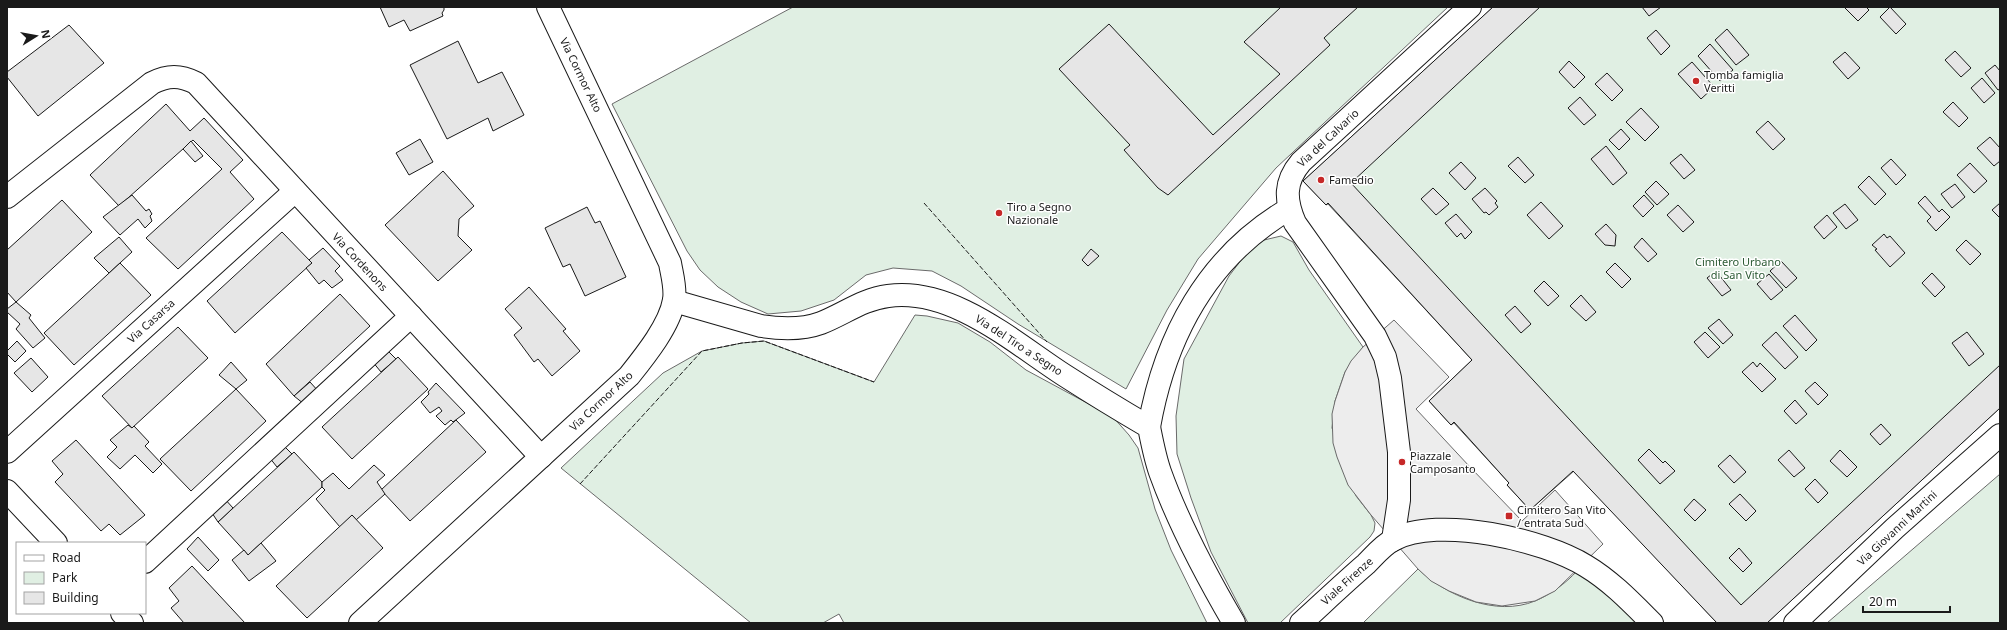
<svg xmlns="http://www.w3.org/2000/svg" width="2007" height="630" font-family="'Noto Sans',sans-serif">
<rect width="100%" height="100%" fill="#fff"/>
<!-- green -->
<g fill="#e0efe3" stroke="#6a6a6a">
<path d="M793,7H1448L1276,168L1198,259L1167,310L1126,389L1018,324L961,286L932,271L893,268L866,275L834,300L801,311L768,314L741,302L718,287L700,270L687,251L612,104Z"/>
<path d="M1493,7H2000V408L1767,623H1717L1574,471L1530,510L1507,485L1509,483L1454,423L1451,425L1429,401L1472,360L1328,204L1326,205L1303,181Z"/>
<path d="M1281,236L1293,242L1309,270L1363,347L1345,372L1335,401L1332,428L1356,496L1371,515L1375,523L1374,531L1370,537L1280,623H1248L1211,552L1191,498L1177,454L1176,416L1184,359L1229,276L1245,255L1260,241Z"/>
<path d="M915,315L927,316L958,323L990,342L1026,370L1113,417L1129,435L1138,448L1155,509L1171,550L1207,623H844L839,614L823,623H751L561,468L663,373L702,351L742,343L764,341L874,382Z"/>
<path d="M2000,474V623H1827Z"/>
<path d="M1418,569C1447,596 1496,617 1535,601C1550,595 1566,583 1577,571L1600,585L1639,623H1363Z"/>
</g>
<!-- parking -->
<path fill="#ededed" stroke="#6a6a6a" d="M1394,320L1449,377L1416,409L1470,467L1522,521L1555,490L1603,544L1555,591L1535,601L1502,606L1476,602L1449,591L1431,581L1418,569L1371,515L1348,485L1337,457L1333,443L1332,414L1335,401L1345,372L1351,361L1363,347Z"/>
<!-- building -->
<g fill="#e6e6e6" stroke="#1a1a1a">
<path d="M380,7H444V10L442,13L443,16L410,31L404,20L389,27Z"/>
<path d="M1281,7H1358L1324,38L1330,45L1168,195L1158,188L1124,150L1130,145L1059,69L1109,24L1213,135L1280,74L1244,42Z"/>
<path d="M1493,7H1540L1351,183L1741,605L2000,365V408L1767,623H1717L1573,471L1530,510L1507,485L1509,483L1454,422L1451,425L1429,401L1472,360L1328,203L1326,205L1303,181Z"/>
<path d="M1642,7H1661L1649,16Z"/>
<path d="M1844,7H1866L1869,10L1858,21Z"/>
<path d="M1890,7L1906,24L1896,34L1880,17Z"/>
<path d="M69,25L104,63L38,116L7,77V72Z"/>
<path d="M1727,29L1749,55L1736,65L1715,40Z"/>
<path d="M1656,30L1670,46L1661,55L1647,38Z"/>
<path d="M458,41L478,83L502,72L524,115L493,131L488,118L447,139L410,65Z"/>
<path d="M1710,44L1733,70L1720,81L1698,56Z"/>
<path d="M1955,51L1971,68L1961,77L1945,60Z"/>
<path d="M1845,52L1860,68L1848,79L1833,62Z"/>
<path d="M1569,61L1585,77L1574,88L1559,72Z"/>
<path d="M1692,62L1714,87L1701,99L1678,74Z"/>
<path d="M1995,65L2000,71V89L1998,90L1985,73Z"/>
<path d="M1607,73L1623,90L1612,101L1595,84Z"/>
<path d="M1982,78L1995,93L1984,103L1971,88Z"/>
<path d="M1580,97L1596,115L1584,125L1568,108Z"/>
<path d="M1953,102L1968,118L1959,127L1943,112Z"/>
<path d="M166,104L190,131L204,118L243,160L230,172L254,199L178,269L146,238L222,169L193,140L119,206L90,175Z"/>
<path d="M1641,108L1659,127L1645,141L1626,122Z"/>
<path d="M1768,121L1785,139L1773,150L1756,132Z"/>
<path d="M1621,129L1630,139L1619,150L1609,140Z"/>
<path d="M1990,137L2000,148V161L1994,166L1977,148Z"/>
<path d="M420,139L433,162L409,175L396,153Z"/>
<path d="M191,141L203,156L195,162L183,149Z"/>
<path d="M1606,146L1627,173L1613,185L1591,159Z"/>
<path d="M1681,154L1695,170L1684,179L1670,163Z"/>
<path d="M1518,157L1534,175L1525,183L1508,166Z"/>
<path d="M1891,159L1906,175L1896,185L1881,168Z"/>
<path d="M1461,162L1476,178L1465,190L1449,173Z"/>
<path d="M1970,163L1987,181L1974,193L1957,175Z"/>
<path d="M443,171L474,206L459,219L458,236L472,250L438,281L385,225Z"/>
<path d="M1869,176L1886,194L1875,205L1858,187Z"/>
<path d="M1656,181L1669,194L1657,205L1645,192Z"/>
<path d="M1955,184L1965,197L1952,208L1941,194Z"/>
<path d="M1433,188L1449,204L1436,215L1421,199Z"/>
<path d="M1485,188L1497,201L1495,203L1498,207L1489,215L1486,212L1484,213L1472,199Z"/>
<path d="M132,195L146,211L149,209L152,214L150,216L152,221L145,228L138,219L120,235L103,217Z"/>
<path d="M1644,195L1654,206L1643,217L1633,206Z"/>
<path d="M1925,196L1939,212L1942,209L1950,217L1936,231L1927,221L1931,217L1918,203Z"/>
<path d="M62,200L92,232L16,302L7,292V250Z"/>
<path d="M1541,202L1563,226L1549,239L1527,215Z"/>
<path d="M2000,203V218L1992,210Z"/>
<path d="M1845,204L1858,220L1846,229L1833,213Z"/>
<path d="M1678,205L1694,222L1683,232L1667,215Z"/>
<path d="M587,207L595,223L600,221L626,277L585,296L570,264L563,267L545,228Z"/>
<path d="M1456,214L1472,232L1465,239L1461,233L1457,237L1445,223Z"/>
<path d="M1827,215L1837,227L1824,239L1814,227Z"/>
<path d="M1606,224L1616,235L1615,246L1605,245L1595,234Z"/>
<path d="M282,232L312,263L235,333L207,301Z"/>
<path d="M1884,234L1887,238L1890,236L1905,253L1890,267L1875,250L1877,249L1872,245Z"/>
<path d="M119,237L132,252L109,273L94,258Z"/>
<path d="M1642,238L1657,254L1648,262L1634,247Z"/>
<path d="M1966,240L1981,254L1970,265L1956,250Z"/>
<path d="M323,248L340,266L335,271L343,280L332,288L324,280L319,284L306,268L312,263L309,260Z"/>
<path d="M1091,249L1099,256L1088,266L1082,260Z"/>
<path d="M1781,261L1797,278L1786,288L1770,271Z"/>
<path d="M120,263L151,295L74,365L44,333Z"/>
<path d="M1615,263L1631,279L1622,288L1606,272Z"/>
<path d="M1716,271L1731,290L1722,296L1707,278Z"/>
<path d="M1932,273L1945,287L1935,297L1922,283Z"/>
<path d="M1769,274L1783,290L1771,300L1757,284Z"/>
<path d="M1544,281L1559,296L1548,306L1534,291Z"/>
<path d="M529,287L566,329L563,331L580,351L552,376L538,359L534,362L514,335L522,328L505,309Z"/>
<path d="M340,294L370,326L294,396L266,364Z"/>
<path d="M1581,295L1596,312L1586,321L1570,306Z"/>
<path d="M16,302L31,315L29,318L45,338L33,348L16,329L20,324L7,312V309Z"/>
<path d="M1515,306L1531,324L1521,333L1505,315Z"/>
<path d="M1795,315L1817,340L1806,351L1783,326Z"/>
<path d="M1719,319L1733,335L1723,344L1708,328Z"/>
<path d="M178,327L208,358L132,428L102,396Z"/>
<path d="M1705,332L1720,347L1708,358L1694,342Z"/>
<path d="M1776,332L1798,357L1785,369L1762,345Z"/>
<path d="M1967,332L1984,354L1969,366L1952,343Z"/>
<path d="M17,341L26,351L15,362L7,354V351Z"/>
<path d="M386,349L396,359L381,372L372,361Z"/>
<path d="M398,357L428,389L352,459L322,427Z"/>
<path d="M31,358L48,377L32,392L14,373Z"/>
<path d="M231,362L247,380L236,389L219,375Z"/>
<path d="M1753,362L1757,367L1760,363L1776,379L1762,392L1742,372Z"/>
<path d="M310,382L319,392L304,404L294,396Z"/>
<path d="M1815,382L1828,395L1818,405L1805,391Z"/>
<path d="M436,383L465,413L453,422L451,420L445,425L436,416L442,411L439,407L430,413L421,402L429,394L428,392Z"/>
<path d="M236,389L266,421L191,491L160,459Z"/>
<path d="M1795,400L1807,414L1796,424L1784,411Z"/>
<path d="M456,420L486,452L410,521L381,490Z"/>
<path d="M1881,424L1891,435L1880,445L1870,434Z"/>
<path d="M128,425L132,428L134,426L149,442L145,446L162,464L153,473L135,455L120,469L107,457L117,447L110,440Z"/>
<path d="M76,440L145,515L120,535L109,524L101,531L55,482L63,474L52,461Z"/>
<path d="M282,444L292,454L277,467L269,457Z"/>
<path d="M1649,449L1663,463L1665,461L1675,471L1660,484L1638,460Z"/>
<path d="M1789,450L1805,468L1794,477L1778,460Z"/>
<path d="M1840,450L1857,467L1847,477L1830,461Z"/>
<path d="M294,452L322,482V487L248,555L218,522Z"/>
<path d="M1730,455L1746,472L1734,483L1718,466Z"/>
<path d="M374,465L385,475L377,482L385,494L356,520L352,515L340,527L316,499L325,490L322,487V482L333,473L349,489Z"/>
<path d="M1815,479L1828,493L1818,503L1805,489Z"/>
<path d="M1740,494L1756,511L1746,521L1729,504Z"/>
<path d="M224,498L233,508L218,522L210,510Z"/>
<path d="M1694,499L1706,510L1695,521L1684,510Z"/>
<path d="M352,515L383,548L307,618L276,586Z"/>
<path d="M198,537L219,560L208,571L187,549Z"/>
<path d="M261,543L276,561L249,581L232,560L244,550L248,555Z"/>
<path d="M1739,548L1752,563L1743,572L1729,558Z"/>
<path d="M192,566L245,623H184L171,608L179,601L169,588Z"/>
</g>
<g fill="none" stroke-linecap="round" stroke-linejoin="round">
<defs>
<g id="street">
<path d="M7,197L152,83C168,75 180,75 196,83L541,457"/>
<path d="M674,301L761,326C780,329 802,330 821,323C844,314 863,299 888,296C952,287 1013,342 1064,375C1092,393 1120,410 1149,427C1152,442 1155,458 1160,472C1179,525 1206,575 1234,623"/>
<path d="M1149,427C1165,337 1207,257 1289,209"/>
<path d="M7,452L295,191"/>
<path d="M7,491L56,543"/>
<path d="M1393,540L1399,500V452L1390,378L1385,357L1375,336L1295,223C1285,200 1284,182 1301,162L1470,7"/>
<path d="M145,562L411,316"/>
<path d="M122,613L132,623"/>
<path d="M360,623L629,376C645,356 670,325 674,300C676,288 672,275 670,263L548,7"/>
</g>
<g id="secondary">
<path d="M1301,623C1323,603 1344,583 1366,564C1374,556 1383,545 1393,540C1438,515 1544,540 1586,566C1611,581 1631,602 1652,623"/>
<path d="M1795,623L1895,528L2000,435"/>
</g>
</defs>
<!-- street casing -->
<use href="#street" stroke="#1a1a1a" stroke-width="24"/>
<!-- secondary casing -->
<use href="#secondary" stroke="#1a1a1a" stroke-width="24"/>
<!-- street -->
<use href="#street" stroke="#fff" stroke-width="22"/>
<!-- secondary -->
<use href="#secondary" stroke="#fff" stroke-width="22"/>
<!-- fence -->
<g stroke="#1a1a1a" stroke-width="1" stroke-dasharray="5 2" stroke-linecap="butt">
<path d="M924,203L1047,342"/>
<path d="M580,484L702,351L742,343L764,341L874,382"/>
</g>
</g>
<!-- markers -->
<g fill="#c62828" stroke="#fff" stroke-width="1.5">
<circle cx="1696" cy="81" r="4"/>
<circle cx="1321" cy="180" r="4"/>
<circle cx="999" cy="213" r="4"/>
<circle cx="1402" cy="462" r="4"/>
<rect x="1505" y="512" width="8" height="8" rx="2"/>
</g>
<g text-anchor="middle" stroke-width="3" stroke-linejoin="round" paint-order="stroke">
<!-- street labels -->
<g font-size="11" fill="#1a1a1a" stroke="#fff">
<text transform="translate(581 75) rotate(64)" y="4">Via Cormor Alto</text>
<text transform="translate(1328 138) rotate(-43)" y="4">Via del Calvario</text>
<text transform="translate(360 262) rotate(47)" y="4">Via Cordenons</text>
<text transform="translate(151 321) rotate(-42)" y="4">Via Casarsa</text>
<text transform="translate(1019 345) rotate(33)" y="4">Via del Tiro a Segno</text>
<text transform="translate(601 401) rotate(-43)" y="4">Via Cormor Alto</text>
<text transform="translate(1897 528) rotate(-43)" y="4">Via Giovanni Martini</text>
<text transform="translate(1347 581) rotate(-42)" y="4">Viale Firenze</text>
</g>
<!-- poi labels -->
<g font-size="11" fill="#1a1a1a" stroke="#fff" text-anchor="start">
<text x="1704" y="79">Tomba famiglia<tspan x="1704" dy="13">Veritti</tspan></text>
<text x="1329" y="184">Famedio</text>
<text x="1007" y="211">Tiro a Segno<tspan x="1007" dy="13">Nazionale</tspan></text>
<text x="1410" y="460">Piazzale<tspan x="1410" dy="13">Camposanto</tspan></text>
<text x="1517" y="514">Cimitero San Vito<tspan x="1517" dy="13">/ entrata Sud</tspan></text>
</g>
<!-- park labels -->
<g font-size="11" fill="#2b5a34" stroke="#fff">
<text x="1738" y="266">Cimitero Urbano<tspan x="1738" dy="13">di San Vito</tspan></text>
</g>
</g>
<!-- border -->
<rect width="2007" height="630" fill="none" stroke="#1a1a1a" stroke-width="16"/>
<!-- legend -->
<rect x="16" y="542" width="130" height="72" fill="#ffffff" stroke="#a3a3a3"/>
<rect x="24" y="555" width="20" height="6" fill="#ffffff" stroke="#a3a3a3"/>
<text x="52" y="562" font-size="12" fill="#1a1a1a">Road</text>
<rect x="24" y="572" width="20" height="12" fill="#e0efe3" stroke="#a3a3a3"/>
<text x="52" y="582" font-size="12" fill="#1a1a1a">Park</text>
<rect x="24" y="592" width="20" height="12" fill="#e6e6e6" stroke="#a3a3a3"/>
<text x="52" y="602" font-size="12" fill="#1a1a1a">Building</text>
<!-- north arrow -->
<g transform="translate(36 36) rotate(79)" stroke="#ffffff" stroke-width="3" paint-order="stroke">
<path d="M0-3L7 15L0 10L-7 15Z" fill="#1a1a1a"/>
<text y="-6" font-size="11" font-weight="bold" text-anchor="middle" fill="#1a1a1a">N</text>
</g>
<!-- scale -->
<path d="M1863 606v6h87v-6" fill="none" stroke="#1a1a1a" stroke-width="2"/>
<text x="1869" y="606" font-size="12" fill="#1a1a1a" stroke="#ffffff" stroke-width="3" paint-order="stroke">20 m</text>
</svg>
